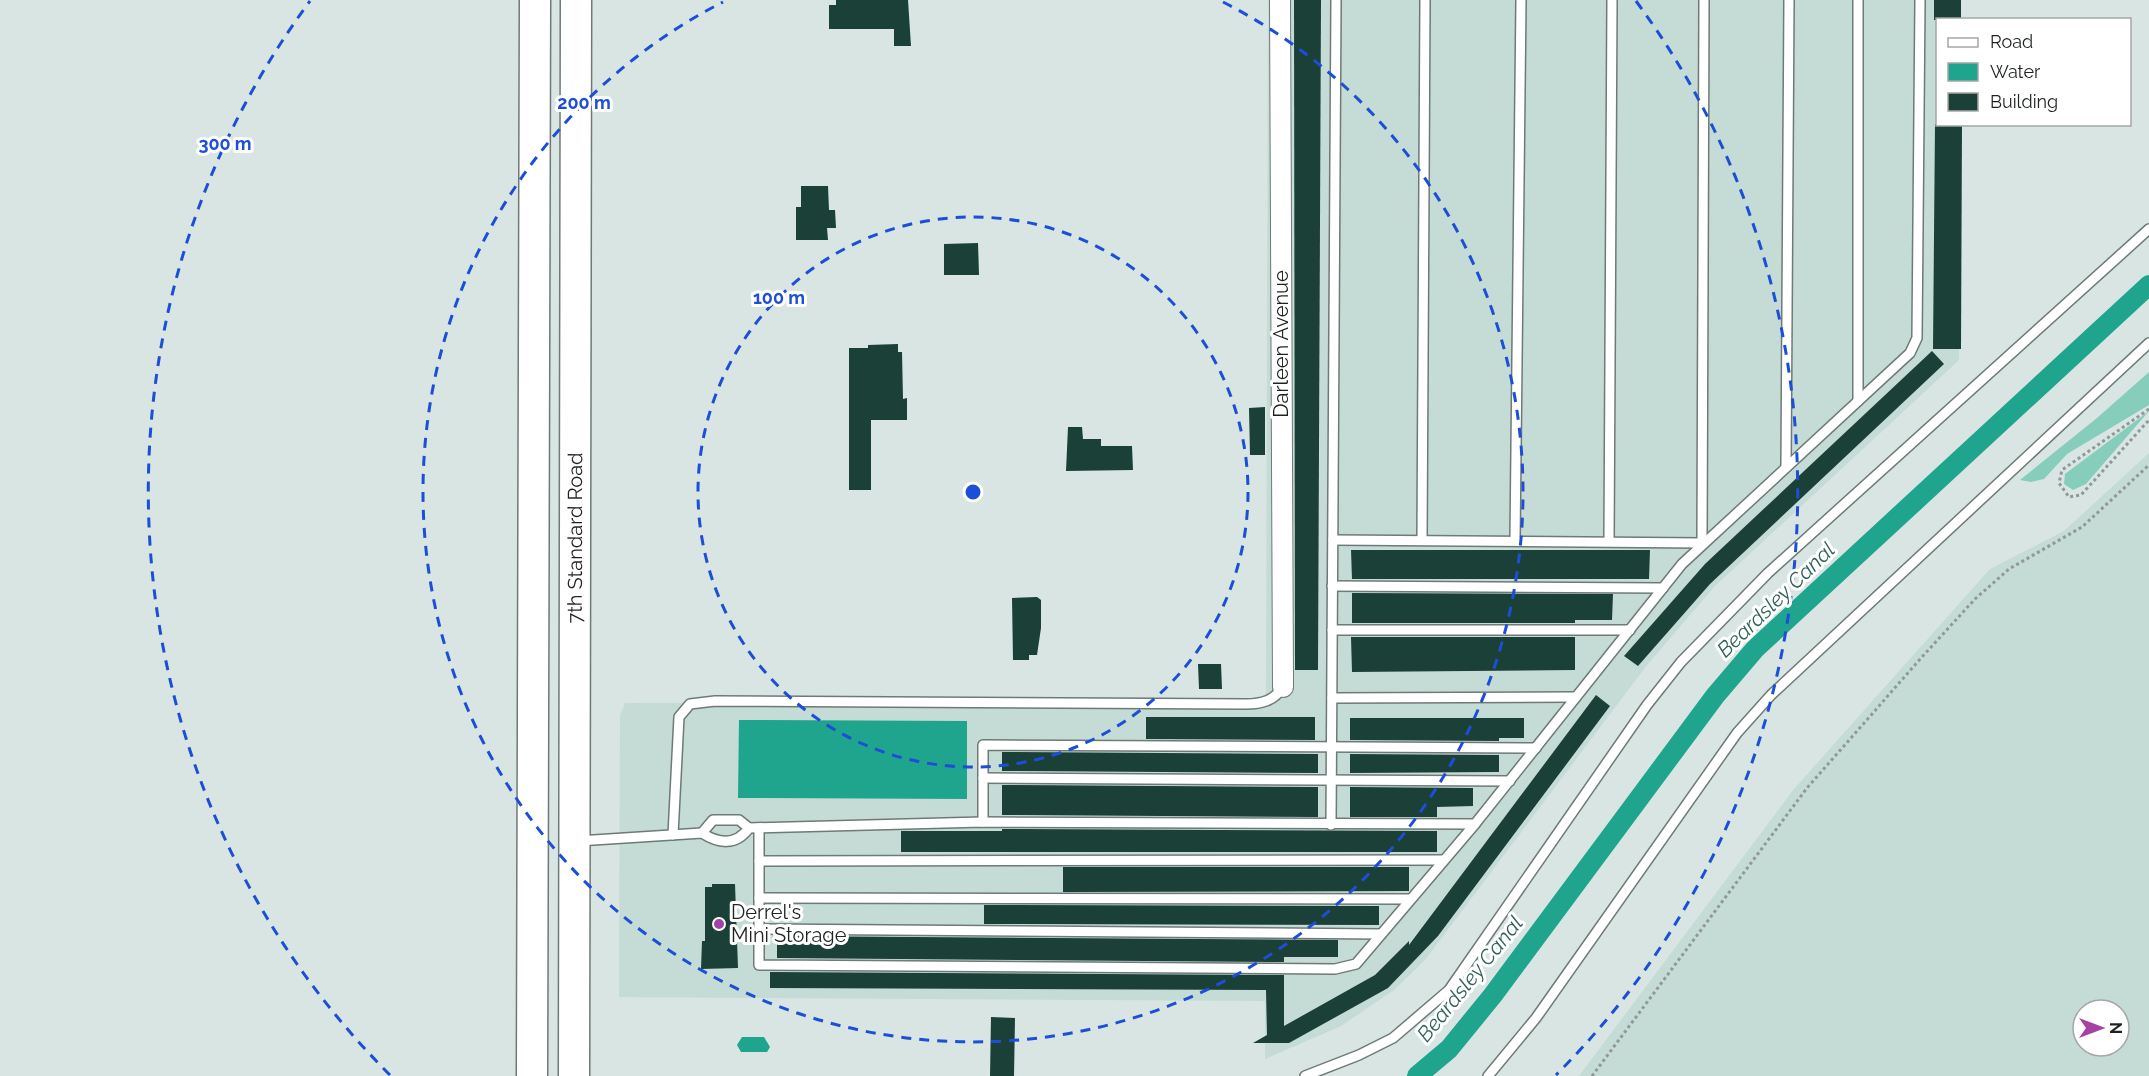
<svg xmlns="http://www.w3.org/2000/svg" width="2149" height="1076" font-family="Raleway,sans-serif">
<rect width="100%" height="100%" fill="#d8e5e2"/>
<!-- built -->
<g fill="#c5dbd5" fill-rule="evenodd">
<path d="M1268,0H1959L1938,20V124L1959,125V360L1715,586L1647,665L1425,960L1394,990L1341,1026L1265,1059V1001L619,997L620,716L625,703L1266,701Z"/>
<path d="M2149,453V1076H1579L1794,789L1990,569L2064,531ZM2083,1010H2119V1046H2083Z"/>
</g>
<!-- green -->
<g fill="#87cdbc">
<path d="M2149,372V405L2067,454L2044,479L2031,482L2020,480L2097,418Z"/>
<path d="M2149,411L2086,484L2073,490L2064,484L2065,474Z"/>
</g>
<!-- water -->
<g fill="#1fa48e">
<path d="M739,720L967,721V799L738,798Z"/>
<path d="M742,1037H764L770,1047L767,1052H741L737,1045Z"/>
</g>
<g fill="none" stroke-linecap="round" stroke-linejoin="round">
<!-- canal -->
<path stroke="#1fa48e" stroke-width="20" d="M1417,1076L1449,1049L1493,995L1715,696L1755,649L2149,285"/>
</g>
<!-- building -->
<g fill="#1b4038">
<path d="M836,0H908L911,46H894V29H829V5H836Z"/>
<path d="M1294,0H1321L1318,670H1295Z"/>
<rect x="1934" y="0" width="27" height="20"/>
<path d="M1935,124H1962L1961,349H1933Z"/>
<path d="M801,186H828L829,210H835L836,228H827L828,240H796V207H801Z"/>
<path d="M978,243L979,275H944V244Z"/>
<path d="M898,344V352H902L903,399L907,398V420H871V490H849V348H868V345Z"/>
<path d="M1932,351L1944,364L1710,584L1638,666L1624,656L1705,564Z"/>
<path d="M1265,407V455H1250L1249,408Z"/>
<path d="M1068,427H1082L1083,439H1101V446H1132L1133,470L1066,471Z"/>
<path d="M1351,550H1650L1649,579H1352Z"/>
<path d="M1352,593L1613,594L1612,620H1575V623H1352Z"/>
<path d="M1037,597L1041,600V628L1037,655H1029V660H1013L1012,598Z"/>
<path d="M1351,637H1575V670L1352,672Z"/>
<path d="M1198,664H1221L1222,689H1199Z"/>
<path d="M1596,695L1610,706L1438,936L1388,988L1289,1043H1253L1267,1035L1266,990L770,988V972L1284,975V1026L1375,975L1409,941V945Z"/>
<path d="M1146,717H1315V740L1146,739Z"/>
<path d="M1350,718H1524V738H1499V741L1350,740Z"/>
<path d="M1002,752L1318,754V773L1002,771Z"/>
<path d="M1350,754L1499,755V772L1350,773Z"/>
<path d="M1002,785L1318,787V817L1002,815Z"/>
<path d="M1350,787L1473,788V806L1437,807V817H1350Z"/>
<path d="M1002,829L1437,831V852H901V831H1002Z"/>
<path d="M1063,867H1409V891L1063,892Z"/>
<path d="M712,884H735L738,968L701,969L702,941H705V887H712Z"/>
<path d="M984,905L1379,906V925L984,924Z"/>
<path d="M777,936L1338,940V957H1284V962L777,958Z"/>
<path d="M991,1017L1015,1018L1014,1076H990Z"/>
</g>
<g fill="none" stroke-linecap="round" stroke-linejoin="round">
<defs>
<g id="lane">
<path d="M1858,0V401"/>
<path d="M1786,467L1789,0"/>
<path d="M1333,540L1702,543L1704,0"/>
<path d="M1422,540L1425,0"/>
<path d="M1515,540L1521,0"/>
<path d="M1609,541L1612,0"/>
<path d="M1332,586L1663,588"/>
<path d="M1332,630H1630"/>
<path d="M1332,698L1576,697"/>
<path d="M983,778L1510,781"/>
<path d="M983,822V745L1536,748"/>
<path d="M1331,825L1336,0"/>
<path d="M759,828V965L1335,969L1356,964L1475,824"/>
<path d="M702,833L713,820H739L749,828L983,822L1475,824L1682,564L1910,353L1917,338L1920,0"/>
<path d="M673,835L679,717L690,704L715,701L1246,704C1261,704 1274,701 1283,687"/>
<path d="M578,841L702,833C719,844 736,846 749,828"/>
<path d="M759,861L1444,860"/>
<path d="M759,898L1411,899"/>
<path d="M759,929L1381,934"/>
<path d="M1305,1076L1359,1055L1393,1038L1449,990L1647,705L1681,662L1768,573L2149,229"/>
<path d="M1488,1076L1536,1018L1737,733L1771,695L2149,343"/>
</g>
<path id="street" d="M1280,0L1283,687"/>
<g id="primary">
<path d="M532,1076L535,0"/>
<path id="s1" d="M574,1076L576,0"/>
</g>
</defs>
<!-- lane casing -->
<use href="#lane" stroke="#6e7a77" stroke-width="12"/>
<!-- street casing -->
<use href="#street" stroke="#6e7a77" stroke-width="22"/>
<!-- primary casing -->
<use href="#primary" stroke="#6e7a77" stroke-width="33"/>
<!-- path -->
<g stroke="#909997" stroke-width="3" stroke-dasharray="3 3" stroke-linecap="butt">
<path d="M2149,409L2062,470L2059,483L2069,497L2081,495L2149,420"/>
<path d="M1592,1076L1807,788L1922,657L1975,599L2009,569L2082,527L2149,465"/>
</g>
<!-- lane -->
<use href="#lane" stroke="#fff" stroke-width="9"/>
<!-- street -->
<use href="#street" stroke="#fff" stroke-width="20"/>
<!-- primary -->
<use href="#primary" stroke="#fff" stroke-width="30"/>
</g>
<!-- distance rings -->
<g fill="none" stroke="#1d4ed8" stroke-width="3" stroke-dasharray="10 8">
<circle cx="973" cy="492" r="275"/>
<path d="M1223 2A550 550 0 1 1 723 2"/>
<path d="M390 1075A825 825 0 0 1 310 1M1636 1A825 825 0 0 1 1556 1075"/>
</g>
<!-- markers -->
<circle fill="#a641a5" stroke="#fff" stroke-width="2" cx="719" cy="924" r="6"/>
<g text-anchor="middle" stroke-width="6" stroke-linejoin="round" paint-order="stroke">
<!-- street labels -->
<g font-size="20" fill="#1e2321" stroke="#fff">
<text transform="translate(1281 344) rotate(-90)" y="7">Darleen Avenue</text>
<text dy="7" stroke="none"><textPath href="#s1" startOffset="538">7th Standard Road</textPath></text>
</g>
<!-- poi labels -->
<g font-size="20" fill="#1e2321" stroke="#fff" text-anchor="start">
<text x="731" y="919">Derrel's<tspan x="731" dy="23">Mini Storage</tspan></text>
</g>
<!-- water labels -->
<g font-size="21" font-style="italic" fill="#2f6156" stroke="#fff">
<text transform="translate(1776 600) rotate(-44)" y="7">Beardsley Canal</text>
<text transform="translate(1470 979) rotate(-51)" y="7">Beardsley Canal</text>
</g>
</g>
<circle cx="973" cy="492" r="9" fill="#1d4ed8" stroke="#fff" stroke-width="3"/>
<g font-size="18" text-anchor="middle" font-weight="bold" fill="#1d4ed8" stroke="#fff" stroke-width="6" stroke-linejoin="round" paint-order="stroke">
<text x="584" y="109">200 m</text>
<text x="225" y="150">300 m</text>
<text x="779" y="304">100 m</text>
</g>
<!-- legend -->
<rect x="1936" y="18" width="195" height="108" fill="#ffffff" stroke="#a5a7a6" stroke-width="1.5"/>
<rect x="1948" y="38" width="30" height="9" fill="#ffffff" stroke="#a5a7a6" stroke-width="1.5"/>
<text x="1990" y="48" font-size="18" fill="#1e2321">Road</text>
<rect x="1948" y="63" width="30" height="18" fill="#1fa48e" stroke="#a5a7a6" stroke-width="1.5"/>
<text x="1990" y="78" font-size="18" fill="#1e2321">Water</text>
<rect x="1948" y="93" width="30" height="18" fill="#1b4038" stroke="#a5a7a6" stroke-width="1.5"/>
<text x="1990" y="108" font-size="18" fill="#1e2321">Building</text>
<!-- north arrow -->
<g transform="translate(2101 1028) rotate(90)"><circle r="28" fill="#ffffff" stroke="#a5a7a6" stroke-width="1.5"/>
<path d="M0-4.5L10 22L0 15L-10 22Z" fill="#a641a5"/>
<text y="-9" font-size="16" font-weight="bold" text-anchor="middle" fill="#1e2321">N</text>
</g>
</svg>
